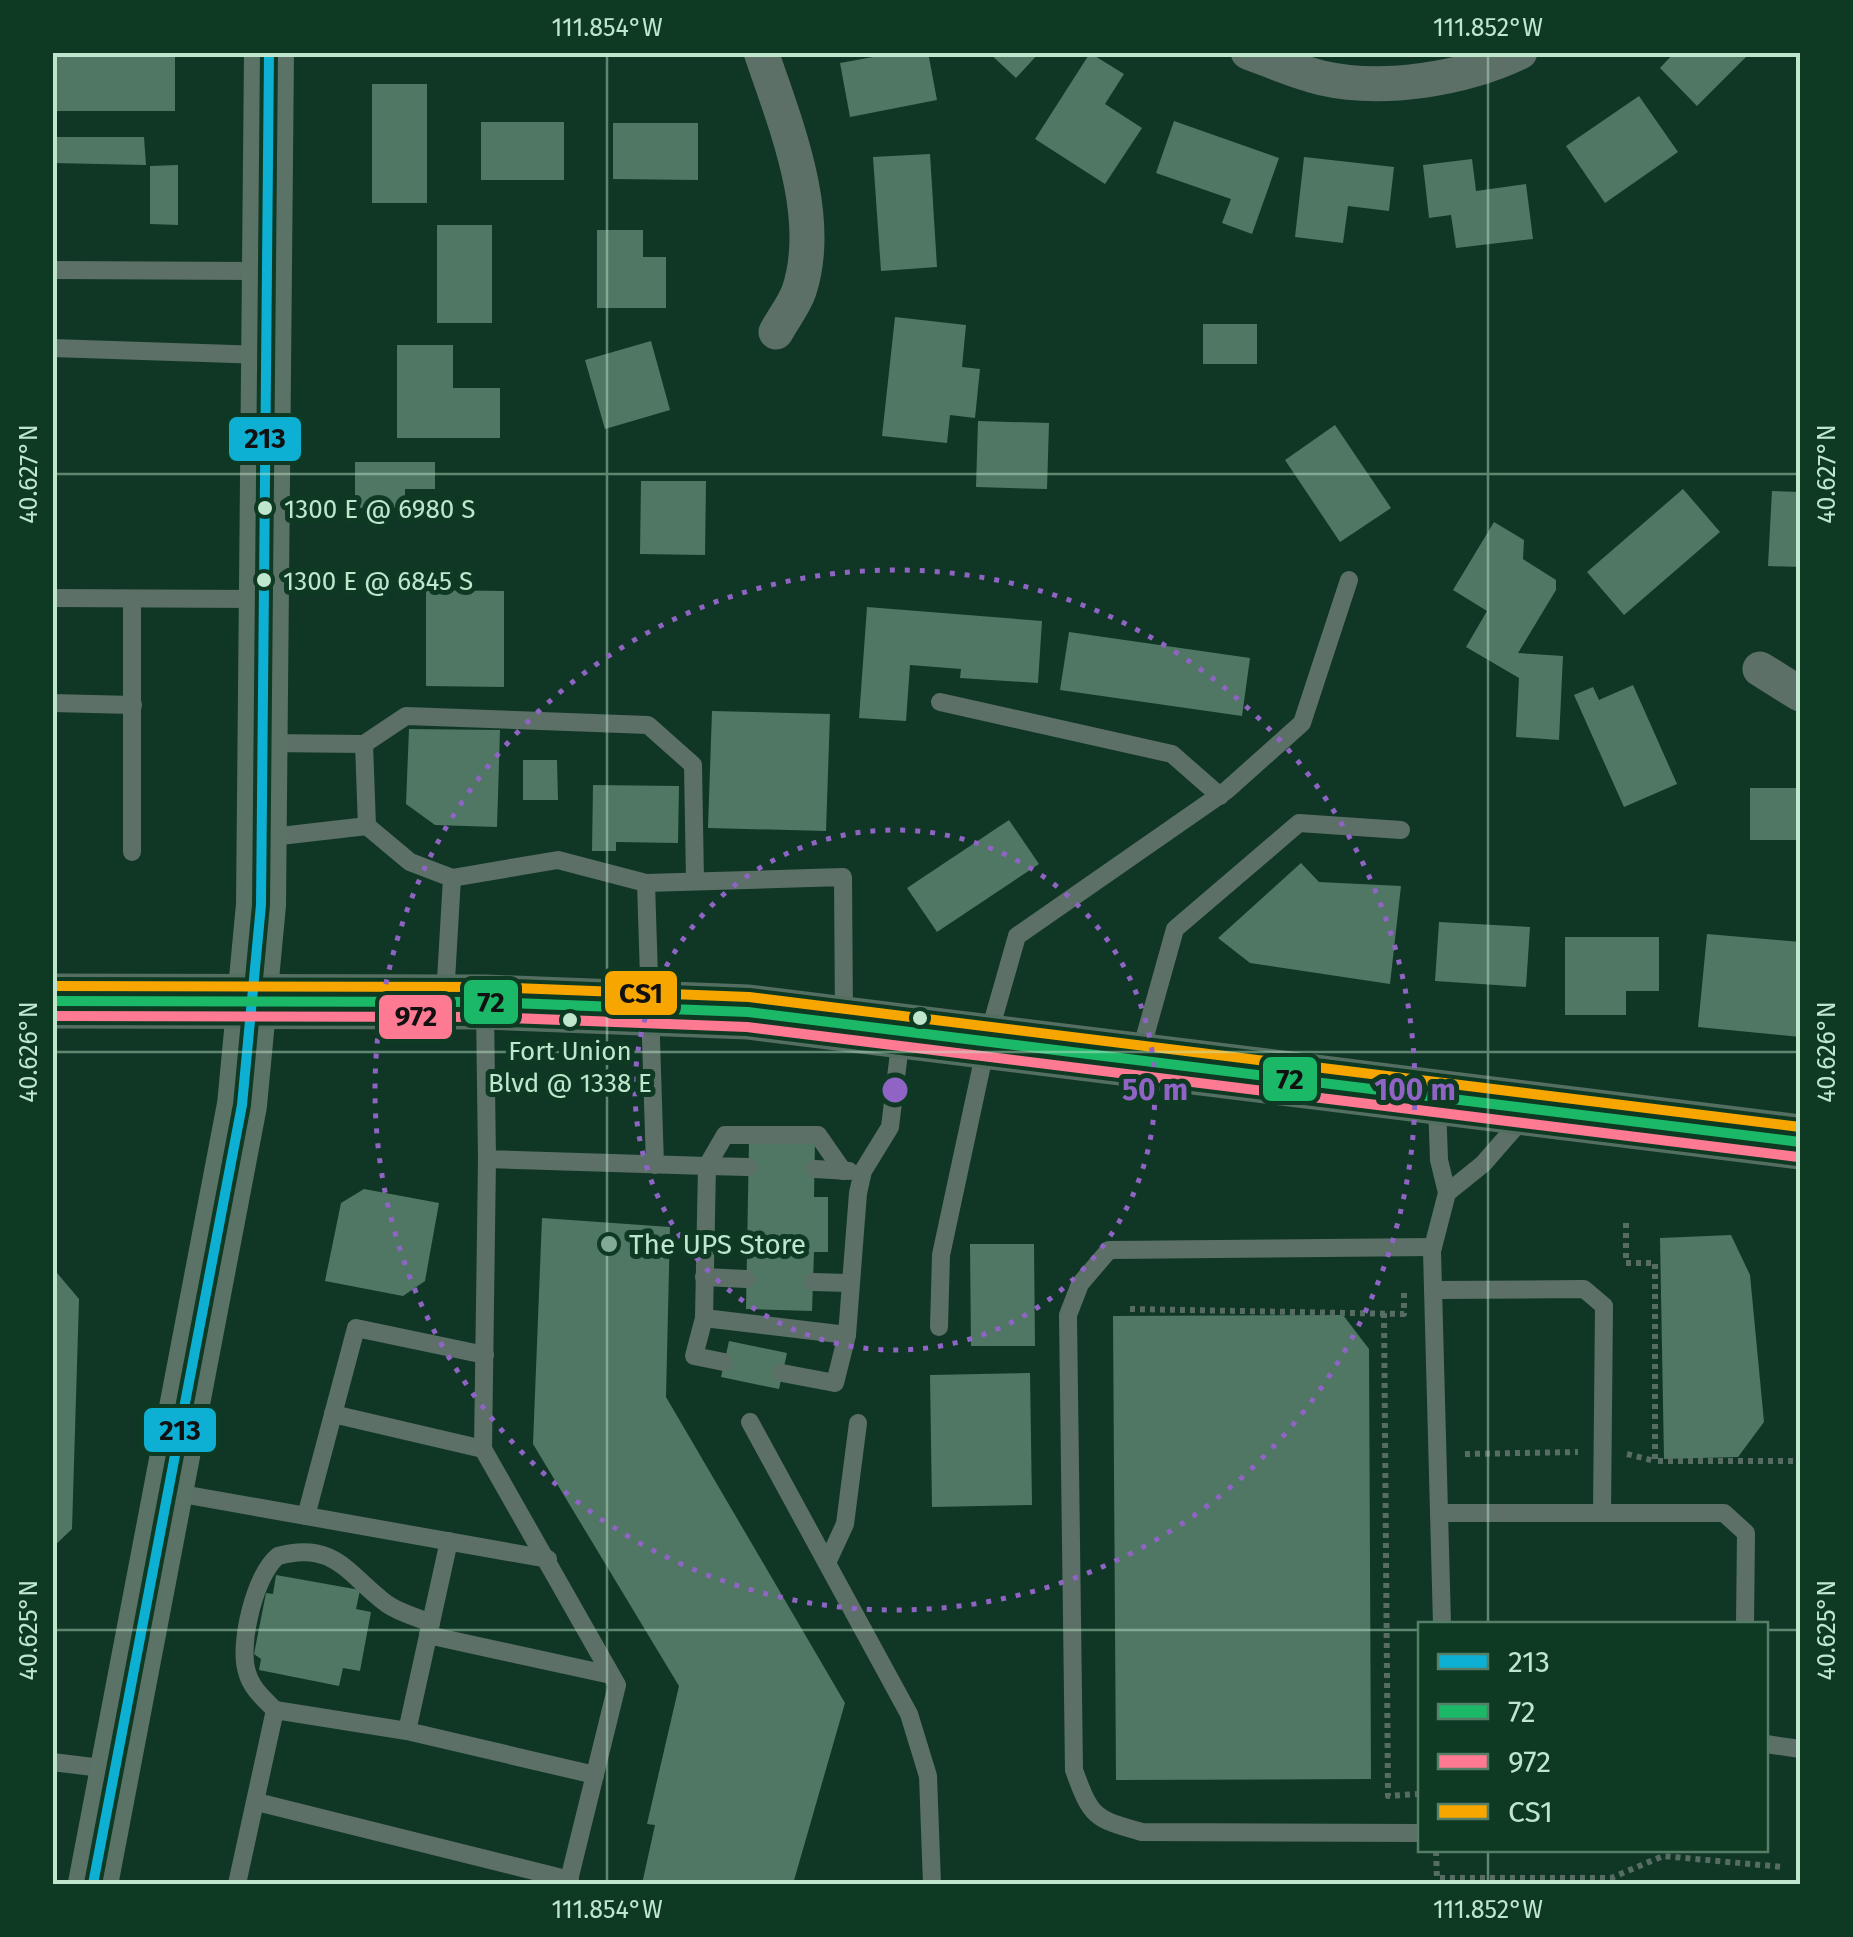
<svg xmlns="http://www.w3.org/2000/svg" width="1853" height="1937" font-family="'Fira Sans',sans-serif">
<rect width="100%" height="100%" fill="#103726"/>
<!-- building -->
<g fill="#4f7763">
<rect x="52" y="52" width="123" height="59"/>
<path d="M872,52H928L937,100L850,117L840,63L873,57Z"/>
<path d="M988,52H1040L1016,78Z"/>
<path d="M1675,52H1751L1697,106L1660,68Z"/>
<path d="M1090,53L1124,74L1105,104L1142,128L1105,184L1035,139Z"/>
<rect x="372" y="84" width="55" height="119"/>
<path d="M1639,96L1678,152L1605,203L1566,146Z"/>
<path d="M1174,121L1279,158L1252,234L1222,223L1231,199L1156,173Z"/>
<rect x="481" y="122" width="83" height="58"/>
<path d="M613,123H698V180L613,179Z"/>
<path d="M52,137H144L146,165L52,163Z"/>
<path d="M930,154L937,267L881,271L873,157Z"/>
<path d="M1304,157L1394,167L1389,211L1348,206L1343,243L1295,237Z"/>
<path d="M1472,159L1476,191L1526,184L1533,239L1456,248L1451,215L1429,218L1423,165Z"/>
<path d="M178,165V225L150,224V166Z"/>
<rect x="437" y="225" width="55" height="98"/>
<path d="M597,230H643V257H666V308H597Z"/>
<path d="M895,317L966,325L962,367L980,369L975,418L950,415L947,443L882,436Z"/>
<rect x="1203" y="324" width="54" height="40"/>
<path d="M651,341L670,410L605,429L585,360Z"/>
<path d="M397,345H453V388H500V438H397Z"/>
<path d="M978,421L1049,423L1047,489L976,487Z"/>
<path d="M1335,425L1391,508L1340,542L1285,460Z"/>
<path d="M355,462H435V489H405V508H355Z"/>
<path d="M641,481H706L705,555L640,554Z"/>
<path d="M1683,489L1720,532L1624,615L1587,572Z"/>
<path d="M1772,491L1800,492V567L1768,566Z"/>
<path d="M1494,522L1524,540L1523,559L1556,580V590L1518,653L1563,656L1559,740L1516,737L1519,678L1466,647L1487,611L1453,590Z"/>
<path d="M426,590L504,591V687L426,686Z"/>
<path d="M867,607L1042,621L1038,683L960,678L961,669L910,665L906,721L859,718Z"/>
<path d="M1069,632L1250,658L1242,716L1060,690Z"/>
<path d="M1633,685L1677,784L1624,807L1574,695L1593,687L1599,700Z"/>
<path d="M712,711L830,714L826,831L708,828Z"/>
<path d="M409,729L500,730L497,827L435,825L406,804Z"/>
<path d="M523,760H557L558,800H523Z"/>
<path d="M593,785L679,786L678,843L616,842V851H592Z"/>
<rect x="1750" y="788" width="50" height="52"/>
<path d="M1009,820L1039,864L937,932L907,888Z"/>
<path d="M1301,863L1319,882L1401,886L1390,984L1250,963L1218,938Z"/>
<path d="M1439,922L1530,927L1526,987L1435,981Z"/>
<path d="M1707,934L1800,942V1037L1698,1027Z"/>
<path d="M1565,937H1659V991H1626V1015H1565Z"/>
<path d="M749,1140L815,1141L814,1197H828V1252H814L812,1311L746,1309Z"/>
<path d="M364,1189L439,1203L425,1281L403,1296L325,1281L341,1203Z"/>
<path d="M542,1218L670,1227L666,1397L845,1703L793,1884H642L655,1825L647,1824L679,1686L533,1444Z"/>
<path d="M1731,1235L1750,1275L1764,1422L1738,1457L1664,1459L1660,1238Z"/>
<path d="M970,1244H1034L1035,1346H971Z"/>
<path d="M52,1267L79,1299L72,1529L52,1548Z"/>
<path d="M1343,1315L1369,1349L1371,1779L1116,1780L1113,1316Z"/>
<path d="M729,1341L787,1353L779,1389L721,1377Z"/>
<path d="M1030,1373L1032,1505L932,1507L930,1375Z"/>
<path d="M276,1575L360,1590L356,1609L371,1612L360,1671L343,1668L339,1686L259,1670L261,1659L254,1654L266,1593L273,1594Z"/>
</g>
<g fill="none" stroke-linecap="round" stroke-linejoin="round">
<!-- path -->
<g stroke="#576c62" stroke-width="6" stroke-dasharray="5 5" stroke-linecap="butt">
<path d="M1626,1223V1263H1655V1461H1800"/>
<path d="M1130,1309L1404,1314V1293"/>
<path d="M1384,1313L1388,1796L1417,1794"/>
<path d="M1465,1454L1578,1452"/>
<path d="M1627,1454L1655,1461"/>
<path d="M1436,1851L1437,1878H1611L1663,1856L1783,1867"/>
</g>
<!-- service -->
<g stroke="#5c7067" stroke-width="18">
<path d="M52,270L265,271"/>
<path d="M52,348L264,355"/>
<path d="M52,598L260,599"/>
<path d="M132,599V852"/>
<path d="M940,702L1172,754L1220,796"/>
<path d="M52,703L133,705"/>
<path d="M266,743L364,744L367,826L410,862L452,878L558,860L646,883"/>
<path d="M364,744L406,716L648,725L693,765L695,881"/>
<path d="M263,838L367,826"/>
<path d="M445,997L452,878"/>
<path d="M485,1009L487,1159L707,1166L704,1318L847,1335L858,1193L863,1171L890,1127L901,1036"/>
<path d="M1140,1054L1175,929L1299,823L1401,830"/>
<path d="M1437,1103L1439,1160L1447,1193L1432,1251L1442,1624"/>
<path d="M487,1159L483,1449L617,1685L568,1884"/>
<path d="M655,1165L646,883L843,877L844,1018"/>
<path d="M748,1167L707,1166L725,1135H818L843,1171"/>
<path d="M815,1169L849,1171"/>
<path d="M1447,1193L1483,1164L1525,1116"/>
<path d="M704,1277L746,1279"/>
<path d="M813,1282L848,1283"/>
<path d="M1433,1290L1584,1289L1604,1306L1602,1513"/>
<path d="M704,1318L694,1356L724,1362"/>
<path d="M939,1327L941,1255L987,1041L1017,936L1227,790L1302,723L1349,580"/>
<path d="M782,1373L835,1383L847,1335"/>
<path d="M333,1414L483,1449"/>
<path d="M750,1422L909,1714L928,1776L932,1884"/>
<path d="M171,1492L548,1559"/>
<path d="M1439,1513H1724L1746,1533L1745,1624"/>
<path d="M306,1516L356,1328L485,1355"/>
<path d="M827,1563L845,1524L858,1423"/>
<path d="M428,1635L611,1675"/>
<path d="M275,1710C264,1699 251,1688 247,1672C238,1645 255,1574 278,1556C335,1540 349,1576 387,1604C400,1613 416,1617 431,1623"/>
<path d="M407,1731L595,1775"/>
<path d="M1766,1744L1800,1749"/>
<path d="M52,1762L110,1769"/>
<path d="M257,1802L570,1880"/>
<path d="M1420,1833L1142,1832C1094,1819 1091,1817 1074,1770L1068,1315L1080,1284L1109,1250L1433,1247"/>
<path d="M237,1884L275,1710L407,1731L449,1541"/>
</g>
<!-- minor -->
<g stroke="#5c7067" stroke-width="35">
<path d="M761,52C785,123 824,216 799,291C794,305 783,319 776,332"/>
<path d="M1248,52C1272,61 1297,72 1322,78C1383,92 1464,79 1520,52"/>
<path d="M1760,669L1800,694"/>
</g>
<!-- secondary -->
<path stroke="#5b7266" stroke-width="50" d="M93,1884L242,1105L261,905L269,52"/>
<!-- primary -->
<path stroke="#546f62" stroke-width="55" d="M52,1001L485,1002L748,1012L1800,1142"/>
<defs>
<path id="bus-1" d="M93,1884L242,1105L261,905L269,52"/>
<path id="bus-2" d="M52,1001L485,1002L748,1012L1800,1142"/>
<path id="bus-3" d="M52,1016L485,1017L747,1027L1798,1157"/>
<path id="bus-4" d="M52,986L485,987L749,997L1800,1127"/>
</defs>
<!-- bus-1 casing -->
<use href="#bus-1" stroke="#0e3923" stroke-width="18"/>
<!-- bus-2 casing -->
<use href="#bus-2" stroke="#0e3923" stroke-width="18"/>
<!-- bus-3 casing -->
<use href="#bus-3" stroke="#0e3923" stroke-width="18"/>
<!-- bus-4 casing -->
<use href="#bus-4" stroke="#0e3923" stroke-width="18"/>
<!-- bus-1 -->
<use href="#bus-1" stroke="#0dafd3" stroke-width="10"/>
<!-- bus-2 -->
<use href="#bus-2" stroke="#1ab867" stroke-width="10"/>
<!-- bus-3 -->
<use href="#bus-3" stroke="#fe7a93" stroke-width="10"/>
<!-- bus-4 -->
<use href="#bus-4" stroke="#f7a600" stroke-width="10"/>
</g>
<!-- ticks -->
<path fill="none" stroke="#c0e6ce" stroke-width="2.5" stroke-opacity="0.45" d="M607,52V1884M1488,52V1624M52,474H1800M52,1052H1800M52,1630H1420M1766,1630H1800M1488,1850V1884"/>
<!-- distance rings -->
<g fill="none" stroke="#9064c4" stroke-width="5" stroke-dasharray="5 10">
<circle cx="895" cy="1090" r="260"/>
<circle cx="895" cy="1090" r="520"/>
</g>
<!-- markers -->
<g fill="#c0e6ce" stroke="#0e3923" stroke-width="4">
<circle cx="265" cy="508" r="9"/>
<circle cx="264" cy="580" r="9"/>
<circle cx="920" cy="1018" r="9"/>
<circle cx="570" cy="1020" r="9"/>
</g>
<circle fill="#82a993" stroke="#0e3923" stroke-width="4" cx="609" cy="1244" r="10"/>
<g text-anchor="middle" stroke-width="10" stroke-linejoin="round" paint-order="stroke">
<!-- bus labels -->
<g font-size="26" fill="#c0e6ce" stroke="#0e3923" text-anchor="start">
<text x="284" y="518">1300 E @ 6980 S</text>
<text x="283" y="590">1300 E @ 6845 S</text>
<text x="570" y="1060" text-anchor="middle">Fort Union<tspan x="570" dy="32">Blvd @ 1338 E</tspan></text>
</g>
<!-- poi labels -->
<g font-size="28" fill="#c0e6ce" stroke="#0e3923" text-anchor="start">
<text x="629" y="1254">The UPS Store</text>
</g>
</g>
<circle cx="895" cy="1090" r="15" fill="#9064c4" stroke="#0e3923" stroke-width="5"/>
<g font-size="30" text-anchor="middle" font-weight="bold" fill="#9064c4" stroke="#0e3923" stroke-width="10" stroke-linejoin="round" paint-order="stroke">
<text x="1155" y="1100">50 m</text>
<text x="1415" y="1100">100 m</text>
</g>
<g stroke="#0e3923" stroke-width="4">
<rect x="227" y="415" width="76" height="48" rx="10" fill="#0dafd3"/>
<rect x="603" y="969" width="76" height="48" rx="10" fill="#f7a600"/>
<rect x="462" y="978" width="58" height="48" rx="10" fill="#1ab867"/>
<rect x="377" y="993" width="77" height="48" rx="10" fill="#fe7a93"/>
<rect x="1261" y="1055" width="58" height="48" rx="10" fill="#1ab867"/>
<rect x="142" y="1406" width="76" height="48" rx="10" fill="#0dafd3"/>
</g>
<g font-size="28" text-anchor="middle" font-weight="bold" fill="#111">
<text x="265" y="448">213</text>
<text x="641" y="1003">CS1</text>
<text x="491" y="1012">72</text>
<text x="416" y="1026">972</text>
<text x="1290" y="1089">72</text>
<text x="180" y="1440">213</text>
</g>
<!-- border -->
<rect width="1853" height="1937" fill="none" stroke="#0e3923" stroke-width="110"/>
<!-- legend -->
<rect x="1418" y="1622" width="350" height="230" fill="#0e3923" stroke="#557e67" stroke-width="2.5"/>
<rect x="1438" y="1654" width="50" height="15" fill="#0dafd3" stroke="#557e67" stroke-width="2.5"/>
<text x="1508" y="1672" font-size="30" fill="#c0e6ce">213</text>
<rect x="1438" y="1704" width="50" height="15" fill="#1ab867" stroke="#557e67" stroke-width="2.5"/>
<text x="1508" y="1722" font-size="30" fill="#c0e6ce">72</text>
<rect x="1438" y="1754" width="50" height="15" fill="#fe7a93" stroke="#557e67" stroke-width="2.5"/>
<text x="1508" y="1772" font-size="30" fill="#c0e6ce">972</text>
<rect x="1438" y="1804" width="50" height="15" fill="#f7a600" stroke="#557e67" stroke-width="2.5"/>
<text x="1508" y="1822" font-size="30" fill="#c0e6ce">CS1</text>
<rect x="55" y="55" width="1743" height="1827" fill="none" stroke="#c0e6ce" stroke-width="4"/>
<g font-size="25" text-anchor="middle" fill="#c0e6ce">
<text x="607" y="36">111.854°W</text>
<text x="1488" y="36">111.852°W</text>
<text transform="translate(28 474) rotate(-90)" y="9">40.627°N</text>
<text transform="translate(1826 474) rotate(-90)" y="9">40.627°N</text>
<text transform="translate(28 1052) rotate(-90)" y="9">40.626°N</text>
<text transform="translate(1826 1052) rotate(-90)" y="9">40.626°N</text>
<text transform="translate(28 1630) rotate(-90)" y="9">40.625°N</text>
<text transform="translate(1826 1630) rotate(-90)" y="9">40.625°N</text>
<text x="607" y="1918">111.854°W</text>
<text x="1488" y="1918">111.852°W</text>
</g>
</svg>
